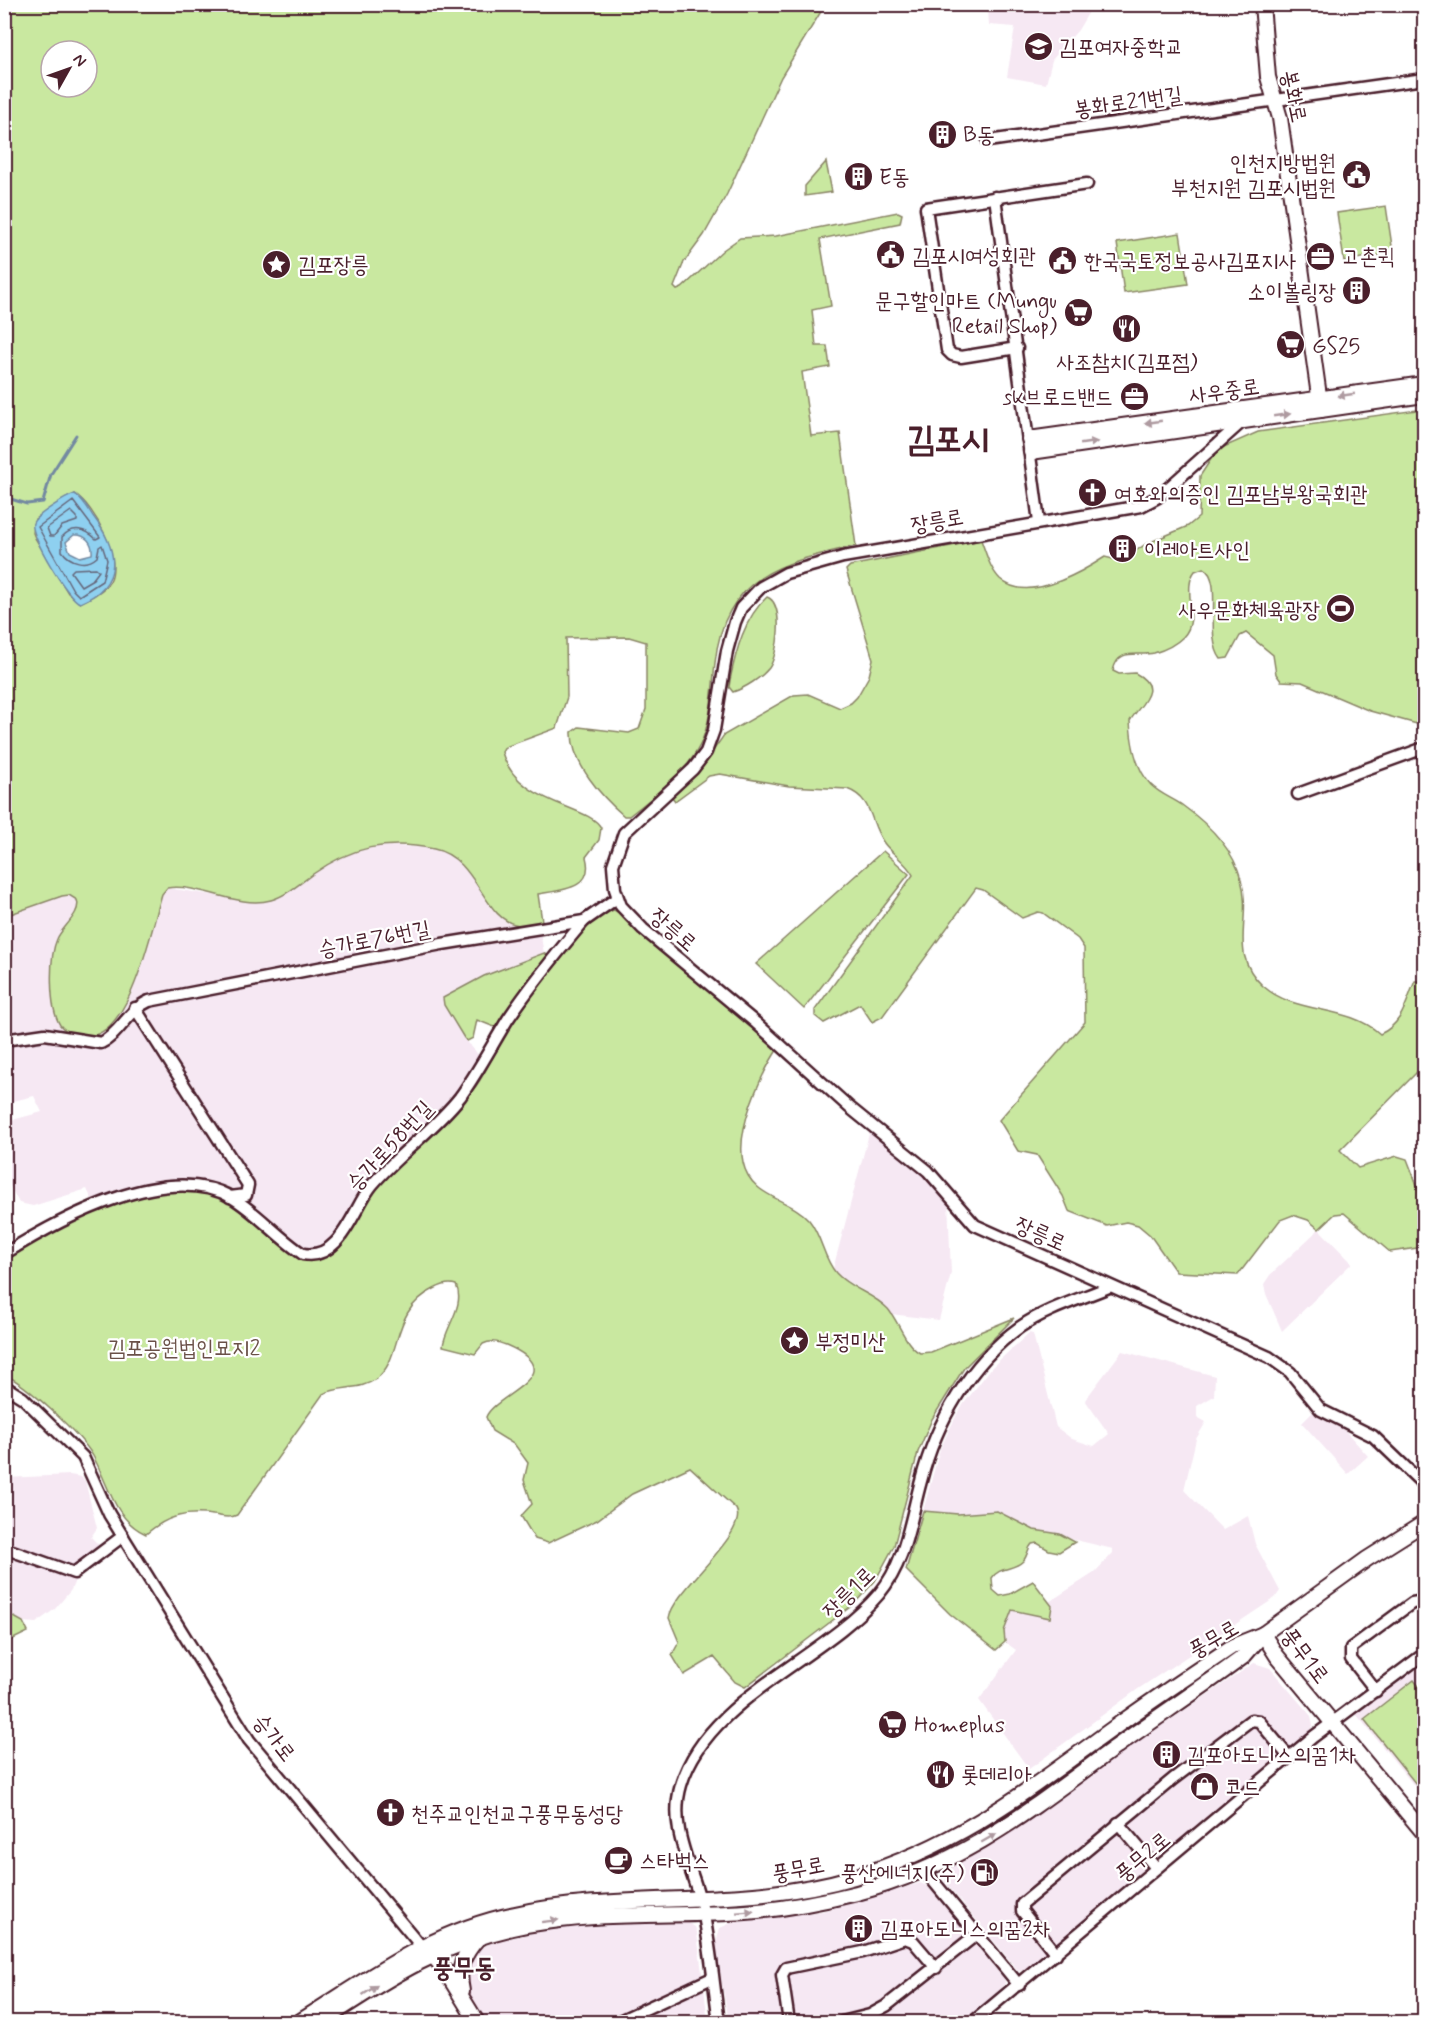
<svg xmlns="http://www.w3.org/2000/svg" width="1429" height="2027" font-family="Mynerve,'Poor Story',sans-serif">
<rect width="100%" height="100%" fill="#fff"/>
<filter id="ink" filterUnits="userSpaceOnUse"><feTurbulence type="fractalNoise" baseFrequency=".0167" numOctaves="2"/><feDisplacementMap in="SourceGraphic" scale="12" xChannelSelector="R" yChannelSelector="G"/><feConvolveMatrix kernelMatrix="1 2 1 2 8 2 1 2 1" color-interpolation-filters="sRGB"/></filter>
<g filter="url(#ink)">
<!-- built -->
<g fill="#f6e8f3">
<path d="M951,5H1093L1078,30L1052,60L1046,84L1007,77L1015,27L989,25L988,9L961,8Z"/>
<path d="M396,846L431,848L451,855L466,868L500,915L517,925L538,922L544,953L515,963L464,1038L481,1058L451,1102L361,1192L331,1240L319,1248H307L245,1201L212,1185L184,1179L149,1184L94,1204L87,1189L33,1206L19,1203L5,1177V1122L42,1112L34,1096L5,1103V916L62,896L69,895L77,900V910L58,936L54,947L52,975L56,1012L113,1021L131,994L162,894L167,888L253,901L271,900L345,853L368,847Z"/>
<path d="M870,1130L922,1171L948,1200L951,1273L939,1320L891,1314L876,1298L842,1278L833,1269Z"/>
<path d="M1319,1229L1352,1263L1282,1331L1266,1294L1264,1284L1270,1275Z"/>
<path d="M1029,1333L1033,1334L1056,1427L1072,1439L1094,1446L1109,1434L1085,1400L1122,1351L1215,1376L1214,1396L1197,1406V1417L1206,1422L1196,1439L1184,1490L1223,1530L1248,1516L1255,1544L1280,1591L1275,1598L1138,1689L1029,1769L979,1700L1016,1650L1005,1642L1004,1631L1012,1610L1052,1606L1049,1602L1094,1573L1113,1553V1549L1034,1530L997,1511L958,1514L923,1511L940,1449L959,1410L992,1367Z"/>
<path d="M1314,1411L1340,1425L1368,1456L1348,1474L1302,1423Z"/>
<path d="M70,1475L81,1477L85,1481L97,1528L91,1537L103,1549L80,1568L71,1590L55,1609L36,1623L23,1622L5,1612V1478Z"/>
<path d="M1424,1660V1798L1356,1714Z"/>
<path d="M1254,1663L1270,1668L1311,1716L1313,1725L1311,1730L1028,1969L1020,1971L1017,1969L945,1882V1871L982,1851L1146,1733L1163,1725Z"/>
<path d="M920,1883L927,1886L938,1898L1004,1979L1005,1983L999,1991L963,2022H729L715,1945L720,1928L731,1923L823,1911Z"/>
<path d="M685,1921L695,1927L697,1933L708,2022H487L466,1988L465,1960L474,1951L493,1942L555,1928Z"/>
</g>
<!-- green -->
<g fill="#c9e8a0" stroke="#8a8466" stroke-width="1.5" fill-rule="evenodd">
<path d="M4,5H825L781,77L727,194L704,235L684,262L674,287L677,290L682,288L723,250L740,238L776,236L898,212L902,214L900,223L820,239L831,306L812,310L816,346H827L830,367L802,372L811,436L840,433L856,546C781,562 724,576 715,663C712,690 712,720 700,745C685,775 655,795 629,816H624C602,797 571,763 572,732L579,727L629,733L639,729L646,709V642L629,637L566,638L567,697L557,728L505,747L502,752C517,805 590,805 601,828L599,840L586,857C595,889 562,890 538,894L542,921C535,923 527,926 519,925C483,921 478,858 434,849C387,839 351,847 313,874C300,883 286,896 271,900C237,909 200,883 167,888L162,894C152,927 131,1034 89,1036C80,1037 66,1033 60,1025C49,1008 49,957 57,939C62,927 82,913 77,900L69,895L62,896L5,916ZM51,51H87V87H51ZM75,494C95,507 122,558 110,581C104,591 90,598 80,603L68,593L35,538L33,533L35,519Z"/>
<path d="M826,162L832,192L805,196V186Z"/>
<path d="M1386,206L1393,253L1344,261L1337,213Z"/>
<path d="M1180,233L1188,284L1124,293L1117,243Z"/>
<path d="M1424,409V726L1370,711L1302,682L1281,681L1276,674L1273,655L1246,633L1240,636L1228,658L1221,659C1203,636 1225,579 1203,568L1195,571C1181,589 1201,619 1183,637C1176,644 1164,650 1154,653C1137,657 1118,647 1113,671L1119,674L1135,673C1164,688 1140,704 1130,721C1131,743 1136,769 1151,785C1160,794 1172,798 1182,805C1207,823 1233,848 1241,879C1253,921 1227,953 1263,986C1295,1015 1347,1004 1380,1034C1403,1024 1406,1002 1415,981H1424V1065L1340,1150L1358,1168L1397,1156L1407,1159L1424,1203V1247L1390,1252L1344,1213L1335,1214L1319,1229L1308,1220L1293,1215L1280,1220L1238,1275L1176,1272L1150,1235L1138,1225L1126,1222L1107,1226L1069,1211L1063,1196L1037,1155L1018,1151L999,1120L1085,1022L1084,948L1078,939L1043,913L1038,912L1022,918L983,890L976,888L882,1017L872,1022L860,1004L824,1023L815,1016V1010L913,875C906,862 892,854 884,843C869,823 874,799 847,789L789,786L720,774L709,776L675,801L672,797L701,768L724,735L794,695L808,694L840,708L851,703L857,697L869,676L873,659L846,570L850,566L981,540C986,553 990,569 1000,579C1027,604 1080,573 1105,557L1121,561L1146,544L1188,526L1199,517L1200,476L1217,450L1258,432Z"/>
<path d="M767,597C785,603 778,656 769,668C761,678 745,688 733,692L729,687L730,680C736,651 744,618 767,597Z"/>
<path d="M883,851L909,874L804,1009L756,964Z"/>
<path d="M614,910L623,915L777,1050C760,1077 736,1129 743,1162C750,1198 792,1199 809,1220C822,1236 823,1258 836,1273C850,1289 873,1293 888,1309C899,1322 905,1345 920,1353L931,1352L1014,1318L964,1368L932,1419L918,1452L894,1546L875,1581L854,1604L745,1687L735,1682L714,1657L684,1675L672,1655L679,1642L669,1618C673,1590 750,1533 736,1509L690,1467L632,1494L597,1520L548,1543L535,1539L521,1516L532,1504L524,1480L528,1463L515,1445L492,1431L486,1417C494,1394 574,1374 506,1345C498,1342 491,1340 483,1344L475,1354L443,1346C445,1327 466,1305 456,1285C448,1282 441,1285 434,1289C389,1311 404,1358 376,1379C360,1391 340,1385 323,1394L237,1515C229,1519 222,1516 213,1515C186,1511 167,1516 146,1534C114,1520 108,1483 93,1456C82,1436 25,1383 5,1375L4,1261C57,1227 145,1176 210,1194C244,1204 285,1260 311,1260C320,1260 329,1256 336,1250C355,1235 361,1204 377,1186C407,1150 447,1123 476,1086C488,1069 496,1049 507,1031C525,1002 546,972 569,947C581,934 596,915 614,910Z"/>
<path d="M544,953L549,956L497,1028L477,1020L473,1038L467,1041L464,1038L444,1005L443,998L484,976Z"/>
<path d="M923,1511L958,1514L997,1511L1034,1530L1060,1534L1075,1542L1059,1552L1049,1550L1037,1543L1032,1544C1027,1549 1028,1556 1023,1561C1013,1571 1000,1566 992,1578L993,1590L1000,1596L1010,1594L1033,1581L1052,1606L1050,1618L1012,1610L1004,1631L1005,1642L996,1650L950,1614L906,1570Z"/>
<path d="M5,1612L23,1622L28,1632L5,1643Z"/>
<path d="M1414,1680L1424,1693V1794L1364,1719Z"/>
</g>
<!-- water -->
<path fill="#8ed0f0" stroke="#7389a1" stroke-width="1.5" fill-rule="evenodd" d="M75,494C83,499 88,508 93,516C118,549 125,584 80,603C69,600 29,535 33,523C35,516 67,496 75,494ZM74,535C86,534 93,543 92,554L80,557L70,552L66,542Z"/>
<g fill="none" stroke-linecap="round" stroke-linejoin="round">
<!-- shore -->
<g stroke="#65667a" stroke-width="1.5">
<path d="M73,501L100,537L96,539C86,529 73,525 62,537V551C70,562 86,567 97,557L99,547L102,545L107,560L102,581L79,596L73,590L38,527Z"/>
<path d="M71,511L77,517V521L62,526L54,536H50L47,528Z"/>
<path d="M96,568L99,571L93,579L81,586L71,572L74,569Z"/>
</g>
<!-- stream -->
<path stroke="#7389a1" stroke-width="3" d="M4,497L27,504L43,502L51,474L76,435"/>
<defs>
<g id="street">
<path d="M988,141L1424,79"/>
<path d="M995,197L1039,522"/>
<path d="M1017,348L961,357L952,355L947,350L926,208L1087,184"/>
<path d="M1243,421L1158,497L1141,506L843,557L786,573L761,587L741,608L735,622L727,651L714,730L706,752L693,769L624,833L613,865L615,889L621,906L643,929L756,1023L849,1107L928,1171L975,1225L1269,1357L1290,1372L1321,1410L1373,1436L1424,1485"/>
<path d="M1298,794L1424,748"/>
<path d="M135,1008L248,1185L246,1195L230,1197"/>
<path d="M4,1040L45,1034L101,1043C120,1034 128,1010 149,1001L442,944L584,921L617,898"/>
<path d="M4,1254C60,1219 166,1161 231,1197C257,1212 277,1237 303,1254C341,1261 353,1208 372,1185C399,1153 434,1130 460,1097C478,1072 492,1045 508,1019C531,985 557,953 584,921"/>
<path d="M4,1386L23,1398L83,1457L109,1514L249,1740L421,1946"/>
<path d="M4,1548L74,1573L123,1536"/>
<path d="M1376,1691L1351,1659V1648L1412,1603L1418,1602L1424,1609"/>
<path d="M1118,1823L1156,1868"/>
<path d="M925,1871L1019,1985"/>
<path d="M1056,1954L1022,1911V1904L1173,1779L1251,1720L1259,1721L1289,1757"/>
<path d="M617,2022L712,1978"/>
<path d="M719,2022C714,1987 711,1951 704,1916C696,1872 667,1832 681,1785C707,1698 823,1660 879,1594C906,1562 910,1520 921,1481C936,1422 970,1363 1020,1327C1046,1309 1080,1299 1109,1287"/>
<path d="M789,2022L782,1975L786,1968L863,1952L905,1938L913,1941L936,1968"/>
<path d="M842,2022L870,2015L886,2006L977,1934"/>
<path d="M973,2022L1313,1737L1424,1654"/>
</g>
<g id="secondary">
<path d="M1262,4L1268,77L1280,118L1321,410"/>
<path d="M1029,439L1424,384"/>
<path d="M1031,452L1424,395"/>
<path d="M1263,1634L1277,1656L1424,1833"/>
<path d="M1263,1634L1367,1559L1424,1523"/>
<path d="M428,1950L445,1970L477,2022"/>
<path d="M462,1991C457,1968 463,1955 478,1938"/>
<path d="M299,2022C370,1978 431,1931 515,1914C628,1890 743,1910 854,1877C961,1845 1033,1786 1122,1722C1158,1696 1196,1671 1233,1646L1263,1634L1243,1657C1200,1689 1156,1718 1113,1749C1026,1813 964,1864 857,1893C821,1902 784,1909 746,1912C674,1917 599,1911 527,1925C445,1941 389,1977 321,2022"/>
</g>
</defs>
<!-- street casing -->
<use href="#street" stroke="#4a1f2b" stroke-width="15"/>
<!-- secondary casing -->
<use href="#secondary" stroke="#4a1f2b" stroke-width="18"/>
<!-- street -->
<use href="#street" stroke="#fff" stroke-width="10"/>
<!-- secondary -->
<use href="#secondary" stroke="#fff" stroke-width="14"/>
</g>
<!-- one-way arrows -->
<defs><path id="oneway-solid" d="M-6-.8H1V-3.2L6.5 0L1 3.2V.8H-6Z" transform="scale(1.5)"/></defs>
<g fill="#ae9aa0">
<use href="#oneway-solid" transform="translate(1346 395) rotate(172)"/>
<use href="#oneway-solid" transform="translate(1282 415) rotate(-8)"/>
<use href="#oneway-solid" transform="translate(1153 422) rotate(172)"/>
<use href="#oneway-solid" transform="translate(1089 443) rotate(-8)"/>
<use href="#oneway-solid" transform="translate(989 1838) rotate(-30)"/>
<use href="#oneway-solid" transform="translate(745 1912) rotate(-4)"/>
<use href="#oneway-solid" transform="translate(550 1921) rotate(-7)"/>
<use href="#oneway-solid" transform="translate(370 1990) rotate(-33)"/>
</g>
</g>
<!-- icons -->
<defs>
<symbol id="school-disc" viewBox="-11 -11 22 22"><circle r="9.5" fill="#4a1f2b" stroke="#fff"/><path d="M0-5L7-2L0 1L-7-2ZM-4 1L0 2.5L4 1V4Q0 6-4 4Z" fill="#fff"/></symbol>
<symbol id="building-disc" viewBox="-11 -11 22 22"><circle r="9.5" fill="#4a1f2b" stroke="#fff"/><path d="M-4-6H4V6H1V3H-1V6H-4ZM-2.5-4.3h1.7v1.8h-1.7ZM.8-4.3h1.7v1.8H.8ZM-2.5-1h1.7V.8h-1.7ZM.8-1h1.7V.8H.8Z" fill="#fff"/></symbol>
<symbol id="civic-disc" viewBox="-11 -11 22 22"><circle r="9.5" fill="#4a1f2b" stroke="#fff"/><path d="M-.6-6.5H3V-4.5H.6V-3L4-1V1h2V6H-6V1h2V-1L-.6-3ZM-1.2 2.5V6h2.4V2.5Z" fill="#fff"/></symbol>
<symbol id="office-disc" viewBox="-11 -11 22 22"><circle r="9.5" fill="#4a1f2b" stroke="#fff"/><path d="M-6-3h4V-5.5h4V-3h4V5H-6ZM-1-4.5V-3h2v-1.5ZM-6 0V1H6V0Z" fill="#fff"/></symbol>
<symbol id="sight-disc" viewBox="-11 -11 22 22"><circle r="9.5" fill="#4a1f2b" stroke="#fff"/><path d="M0-6L1.8-2.2L6-1.7L2.9 1.2L3.7 5.4L0 3.3L-3.7 5.4L-2.9 1.2L-6-1.7L-1.8-2.2Z" fill="#fff"/></symbol>
<symbol id="supermarket-disc" viewBox="-11 -11 22 22"><circle r="9.5" fill="#4a1f2b" stroke="#fff"/><path d="M-6-5.5h2.5l.6 2H6L4.5 2H-2.5L-4.4-4H-6ZM-1.5 3.2a1.3 1.3 0 1 0 .1 0ZM3 3.2a1.3 1.3 0 1 0 .1 0Z" fill="#fff"/></symbol>
<symbol id="restaurant-disc" viewBox="-11 -11 22 22"><circle r="9.5" fill="#4a1f2b" stroke="#fff"/><path d="M-5-6h1v4h1v-4h1v4h1v-4h1v5L-1.5 .5V6h-2V.5L-5-1ZM5-6V6H3V1.5H1.5Q1.5-4 5-6Z" fill="#fff"/></symbol>
<symbol id="church-disc" viewBox="-11 -11 22 22"><circle r="9.5" fill="#4a1f2b" stroke="#fff"/><path d="M-1.2-6h2.4v3.5h3.3v2.4h-3.3V6h-2.4V-.1h-3.3v-2.4h3.3Z" fill="#fff"/></symbol>
<symbol id="stadium-disc" viewBox="-11 -11 22 22"><circle r="9.5" fill="#4a1f2b" stroke="#fff"/><path d="M0-5a6.5 5 0 1 0 0 10a6.5 5 0 1 0 0-10ZM-3.5-1.8h7v3.6h-7Z" fill="#fff"/></symbol>
<symbol id="shop-disc" viewBox="-11 -11 22 22"><circle r="9.5" fill="#4a1f2b" stroke="#fff"/><path d="M-5-2.5h2.3a2.7 3.5 0 0 1 5.4 0H5L5.5 6h-11ZM-1.5-2.5h3a1.5 2.3 0 0 0-3 0Z" fill="#fff"/></symbol>
<symbol id="cafe-disc" viewBox="-11 -11 22 22"><circle r="9.5" fill="#4a1f2b" stroke="#fff"/><path d="M-5.5-4.5H6V0H3Q3 3.5 0 3.5H-2.5Q-5.5 3.5-5.5 0ZM3-3.2v2h1.7v-2ZM-6 4.5H4V6H-6Z" fill="#fff"/></symbol>
<symbol id="fuel-disc" viewBox="-11 -11 22 22"><circle r="9.5" fill="#4a1f2b" stroke="#fff"/><path d="M-5.5-6h7V0h2V4h1.3V-2.5L3-4.5l.8-.8L6-3V5H2.5V1h-1V6h-7ZM-4.2-4.7v3.2H.2V-4.7Z" fill="#fff"/></symbol>
</defs>
<g fill-rule="evenodd">
<use href="#school-disc" x="1022" y="30" width="33" height="33"/>
<use href="#building-disc" x="926" y="118" width="33" height="33"/>
<use href="#civic-disc" x="1340" y="158" width="33" height="33"/>
<use href="#building-disc" x="842" y="160" width="33" height="33"/>
<use href="#civic-disc" x="874" y="238" width="33" height="33"/>
<use href="#office-disc" x="1304" y="240" width="33" height="33"/>
<use href="#civic-disc" x="1046" y="244" width="33" height="33"/>
<use href="#sight-disc" x="260" y="248" width="33" height="33"/>
<use href="#building-disc" x="1340" y="274" width="33" height="33"/>
<use href="#supermarket-disc" x="1062" y="296" width="33" height="33"/>
<use href="#restaurant-disc" x="1110" y="312" width="33" height="33"/>
<use href="#supermarket-disc" x="1274" y="328" width="33" height="33"/>
<use href="#office-disc" x="1118" y="380" width="33" height="33"/>
<use href="#church-disc" x="1076" y="476" width="33" height="33"/>
<use href="#building-disc" x="1106" y="532" width="33" height="33"/>
<use href="#stadium-disc" x="1324" y="592" width="33" height="33"/>
<use href="#sight-disc" x="778" y="1324" width="33" height="33"/>
<use href="#supermarket-disc" x="876" y="1708" width="33" height="33"/>
<use href="#building-disc" x="1150" y="1738" width="33" height="33"/>
<use href="#restaurant-disc" x="924" y="1758" width="33" height="33"/>
<use href="#shop-disc" x="1188" y="1770" width="33" height="33"/>
<use href="#church-disc" x="374" y="1796" width="33" height="33"/>
<use href="#cafe-disc" x="602" y="1844" width="33" height="33"/>
<use href="#fuel-disc" x="968" y="1856" width="33" height="33"/>
<use href="#building-disc" x="842" y="1912" width="33" height="33"/>
</g>
<g text-anchor="middle" stroke-width="4.5" stroke-linejoin="round" paint-order="stroke">
<!-- poi labels -->
<g font-size="22" fill="#4a1f2b" stroke="#fff" text-anchor="start">
<text x="1059" y="54">김포여자중학교</text>
<text x="963" y="142">B동</text>
<text x="1336" y="170" text-anchor="end">인천지방법원<tspan x="1336" dy="25">부천지원 김포시법원</tspan></text>
<text x="879" y="184">E동</text>
<text x="912" y="263">김포시여성회관</text>
<text x="1342" y="264">고촌퀵</text>
<text x="1084" y="268">한국국토정보공사김포지사</text>
<text x="298" y="272">김포장릉</text>
<text x="1336" y="299" text-anchor="end">소이볼링장</text>
<text x="1057" y="308" text-anchor="end">문구할인마트 (Mungu<tspan x="1057" dy="25">Retail Shop)</tspan></text>
<text x="1312" y="353">GS25</text>
<text x="1127" y="369" text-anchor="middle">사조참치(김포점)</text>
<text x="1113" y="404" text-anchor="end">sk브로드밴드</text>
<text x="1114" y="501">여호와의증인 김포남부왕국회관</text>
<text x="1144" y="557">이레아트사인</text>
<text x="1320" y="617" text-anchor="end">사우문화체육광장</text>
<text x="815" y="1349">부정미산</text>
<text x="914" y="1732">Homeplus</text>
<text x="1187" y="1762">김포아도니스의꿈1차</text>
<text x="961" y="1782">롯데리아</text>
<text x="1225" y="1794">코드</text>
<text x="411" y="1821">천주교인천교구풍무동성당</text>
<text x="639" y="1868">스타벅스</text>
<text x="964" y="1880" text-anchor="end">풍산에너지(주)</text>
<text x="880" y="1936">김포아도니스의꿈2차</text>
</g>
<!-- street labels -->
<g font-size="22" fill="#4a1f2b" stroke="#fff">
<text transform="translate(1295 96) rotate(78)" y="8">봉화로</text>
<text transform="translate(1128 101) rotate(-8)" y="8">봉화로21번길</text>
<text transform="translate(1224 390) rotate(-8)" y="8">사우중로</text>
<text transform="translate(937 520) rotate(-10)" y="8">장릉로</text>
<text transform="translate(674 929) rotate(41)" y="8">장릉로</text>
<text transform="translate(374 938) rotate(-11)" y="8">승가로76번길</text>
<text transform="translate(389 1145) rotate(-47)" y="8">승가로58번길</text>
<text transform="translate(1041 1233) rotate(24)" y="8">장릉로</text>
<text transform="translate(848 1592) rotate(-45)" y="8">장릉1로</text>
<text transform="translate(1213 1638) rotate(-30)" y="8">풍무로</text>
<text transform="translate(1306 1655) rotate(53)" y="8">풍무1로</text>
<text transform="translate(275 1737) rotate(52)" y="8">승가로</text>
<text transform="translate(1142 1856) rotate(-40)" y="8">풍무2로</text>
<text transform="translate(798 1868) rotate(-11)" y="8">풍무로</text>
</g>
<!-- park labels -->
<g font-size="22" fill="#6a5148" stroke="#fff">
<text x="184" y="1355">김포공원법인묘지2</text>
</g>
<!-- quarter labels -->
<g font-size="26" font-weight="bold" fill="#4a1f2b" stroke="#fff">
<text x="464" y="1976">풍무동</text>
</g>
<!-- town labels -->
<g font-size="34" font-weight="bold" fill="#4a1f2b" stroke="#fff">
<text x="948" y="450">김포시</text>
</g>
</g>
<!-- margin -->
<rect width="1429" height="2027" fill="none" stroke="#fff" stroke-width="24"/>
<rect x="12" y="12" width="1405" height="2003" fill="none" stroke="#4a1f2b" stroke-width="2" filter="url(#ink)"/>
<!-- north arrow -->
<g transform="translate(69 69) rotate(50)"><circle r="28" fill="#ffffff" stroke="#b7a5aa" stroke-width="1.5"/>
<path d="M0-4.5L10 22L0 15L-10 22Z" fill="#4a1f2b"/>
<text y="-9" font-size="16" font-weight="bold" text-anchor="middle" fill="#4a1f2b">N</text>
</g>
</svg>
